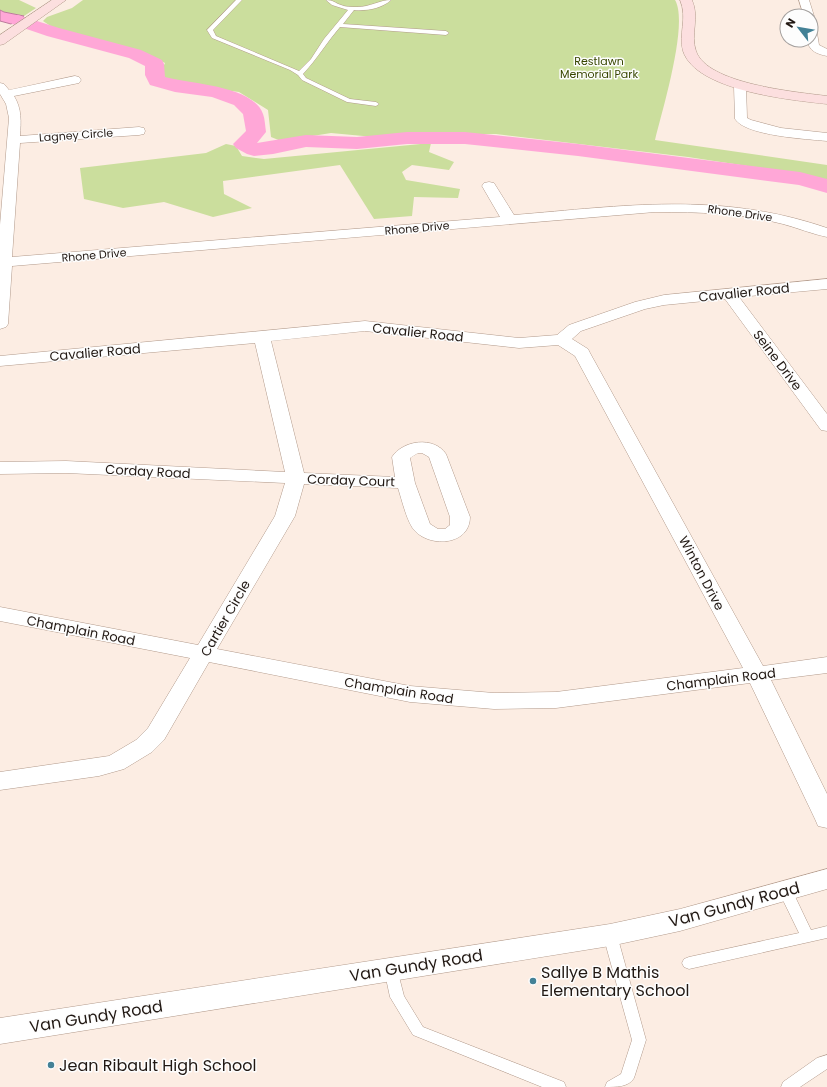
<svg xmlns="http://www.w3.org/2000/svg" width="827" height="1087" font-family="Poppins,sans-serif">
<rect width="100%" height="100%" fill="#fcede3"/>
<!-- green -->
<g fill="#cbde9d">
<path d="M0,0H19L36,8L24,16L4,12L0,10Z"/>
<path d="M83,0H675C689,23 662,111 655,140L827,165V180L801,174L688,157L496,134H408L374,137L331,133L281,141L271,137L268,110L239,92L172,83L162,80L159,76L165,63L134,49L55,29L43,21L47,17L72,8Z"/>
<path d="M431,143L429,152L454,162L449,170L412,165L402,172L406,180L460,189L458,198L414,197L412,216L374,219L340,165L223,181L224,194L252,208L213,217L164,202L123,208L84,199L80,168L206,153L226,144L236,146L242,156L264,159Z"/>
</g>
<!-- water -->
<path fill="#ffa7d7" stroke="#bc7c9c" d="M0,10L4,12L24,16L11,24L0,21Z"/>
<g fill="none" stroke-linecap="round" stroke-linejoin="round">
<!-- river -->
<path fill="#ffa7d7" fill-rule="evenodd" d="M18,15L59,28L141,50L162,60L164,64L165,77C189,84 253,85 263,114C265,119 265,126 266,132L257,143L306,135L357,137L407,132H465L578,144L800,172L827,179V193L799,185L578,156L465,144H407L357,149L306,147L273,154L254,156L247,154L236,148L233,144L246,131L243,114L234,105L212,97L175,92L150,85L145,75V66L129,58L47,36L12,24L9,20L12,16Z"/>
<defs>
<g id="lane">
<path d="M236,0H242L213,30L216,36L299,71L311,59L324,39L348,10L332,5L326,0C333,0 335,3 341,5C346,7 351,7 357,7C370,7 380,0 391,0C381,9 366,11 354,10L343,24L446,31L449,33L446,35L340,27C327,42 317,59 303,74L306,78L350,99L376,102L379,104L376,106L347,102L302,80L298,75L290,70L212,38L207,30Z"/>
<path d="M785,885L790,886L811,930L827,926V938L689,969L684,967L682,963L684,959L689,957L799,933L778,890L780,886Z"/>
<path d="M610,929L615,931L617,935L646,1040L634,1078C629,1087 616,1087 605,1087L607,1082L621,1074L632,1040L603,935L605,931Z"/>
<path d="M391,963L396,965L404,996L423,1027L564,1082L566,1087H542L413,1035L390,997L384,969L386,965Z"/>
<path d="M827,1055V1069L800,1087H781L783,1082L817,1058Z"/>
</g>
<g id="street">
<path d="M799,0H809L814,16L813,18L811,19V16H804Z"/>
<path d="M811,24L816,27L819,45L827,49V56C817,54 809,51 807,40H811Z"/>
<path d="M75,76L79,77L81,80L79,83L14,96C22,109 21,122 20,136L139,127L144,128L145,131L144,134L139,135L20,143L12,257L500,217L482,186L484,183L489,182L494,183L514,215C624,206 719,191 827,228V237C812,234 798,228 783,224C741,213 698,212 655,212L12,266L8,324L6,327L0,329V225L9,118L6,104L0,94V83L4,84L9,90Z"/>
<path d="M740,82L744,83L746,86L747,118L751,120L781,128L827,133V141C807,139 746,136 735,119L734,86L736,83Z"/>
<path d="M827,279V289L739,297L827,414V431L821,430L725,299L664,305L645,309L581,331L572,339L588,349L590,353L763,666L827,657V673L771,680L827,794V828L818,826L815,819L750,683L556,708L494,709L410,702L209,662L164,740L152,752L124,769L99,776L0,790V772L109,756L136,740L148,728L190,658L0,621V607L198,645L275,516L285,483L66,473L0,474V462L66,461L285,472L255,343L0,366V356L365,321L519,338L557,335L569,325L635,302L664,295ZM365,331L519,348L558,345L575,356L743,668L556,692L494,693L410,686L217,649L295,516L304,484L398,488C402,500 407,523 415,531C431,548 470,545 470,517L446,454C434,436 403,440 392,457L395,477L304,473L271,341ZM418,453H422L429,457L450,517V525L445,529H438L430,524L415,483L410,458Z"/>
<path d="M827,869V889L680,931L610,946L0,1044V1018L610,924L680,909Z"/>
</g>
<g id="secondary">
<path d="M52,0H66L4,44L0,45V35Z"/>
<path d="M680,0H692C700,18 690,34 696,51C707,84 796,92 827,96V104C791,100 696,91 683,51C678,34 688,19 680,0Z"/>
</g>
</defs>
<!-- lane casing -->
<use href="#lane" stroke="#b29a8b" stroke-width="1"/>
<!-- street casing -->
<use href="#street" stroke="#b29a8b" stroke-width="1"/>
<!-- secondary casing -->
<use href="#secondary" stroke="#b29a8b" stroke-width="1"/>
<!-- lane -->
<use href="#lane" fill="#fff" fill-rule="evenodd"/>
<!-- street -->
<use href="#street" fill="#fff" fill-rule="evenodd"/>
<!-- secondary -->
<use href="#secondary" fill="#fcdfdf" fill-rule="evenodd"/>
</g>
<!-- markers -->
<g fill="#438196" stroke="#fdfdfd" stroke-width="1.5">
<circle cx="533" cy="981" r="4"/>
<circle cx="51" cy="1065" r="4"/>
</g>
<g text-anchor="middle" stroke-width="3" stroke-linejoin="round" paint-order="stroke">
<!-- far-park labels -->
<g font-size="11" fill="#384600" stroke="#fdfdfd">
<text x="599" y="65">Restlawn<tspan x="599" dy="13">Memorial Park</tspan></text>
</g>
<!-- far-street labels -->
<g font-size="11" fill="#211813" stroke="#fdfdfd">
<text transform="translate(76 135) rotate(-4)" y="4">Lagney Circle</text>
<text transform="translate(740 213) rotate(8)" y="4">Rhone Drive</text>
<text transform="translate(417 228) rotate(-5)" y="4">Rhone Drive</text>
<text transform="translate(94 255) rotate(-5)" y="4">Rhone Drive</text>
</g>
<!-- street labels -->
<g font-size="13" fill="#211813" stroke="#fdfdfd">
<text transform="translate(744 292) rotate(-6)" y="5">Cavalier Road</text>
<text transform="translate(418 332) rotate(6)" y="5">Cavalier Road</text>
<text transform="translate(95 352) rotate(-5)" y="5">Cavalier Road</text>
<text transform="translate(778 360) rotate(53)" y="5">Seine Drive</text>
<text transform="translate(148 471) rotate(3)" y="5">Corday Road</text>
<text transform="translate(351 480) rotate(2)" y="5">Corday Court</text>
<text transform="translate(702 573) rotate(62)" y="5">Winton Drive</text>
<text transform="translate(225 618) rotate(-60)" y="5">Cartier Circle</text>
<text transform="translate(81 630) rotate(11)" y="5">Champlain Road</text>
<text transform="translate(721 679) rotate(-7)" y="5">Champlain Road</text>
<text transform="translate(399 690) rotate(9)" y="5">Champlain Road</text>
</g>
<!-- near-street labels -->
<g font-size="16" fill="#211813" stroke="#fdfdfd">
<text transform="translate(734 904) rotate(-15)" y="6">Van Gundy Road</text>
<text transform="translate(416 965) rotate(-9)" y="6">Van Gundy Road</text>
<text transform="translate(96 1016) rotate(-9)" y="6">Van Gundy Road</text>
</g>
<!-- near-poi labels -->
<g font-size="16" fill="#211813" stroke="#fdfdfd" text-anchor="start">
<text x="541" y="978">Sallye B Mathis<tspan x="541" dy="18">Elementary School</tspan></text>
<text x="59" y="1071">Jean Ribault High School</text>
</g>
</g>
<!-- north arrow -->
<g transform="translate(799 28) rotate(301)"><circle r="19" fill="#fdfdfd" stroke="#a5a19f"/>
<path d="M0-3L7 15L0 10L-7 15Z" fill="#438196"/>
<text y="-6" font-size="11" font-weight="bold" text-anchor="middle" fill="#211813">N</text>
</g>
</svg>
